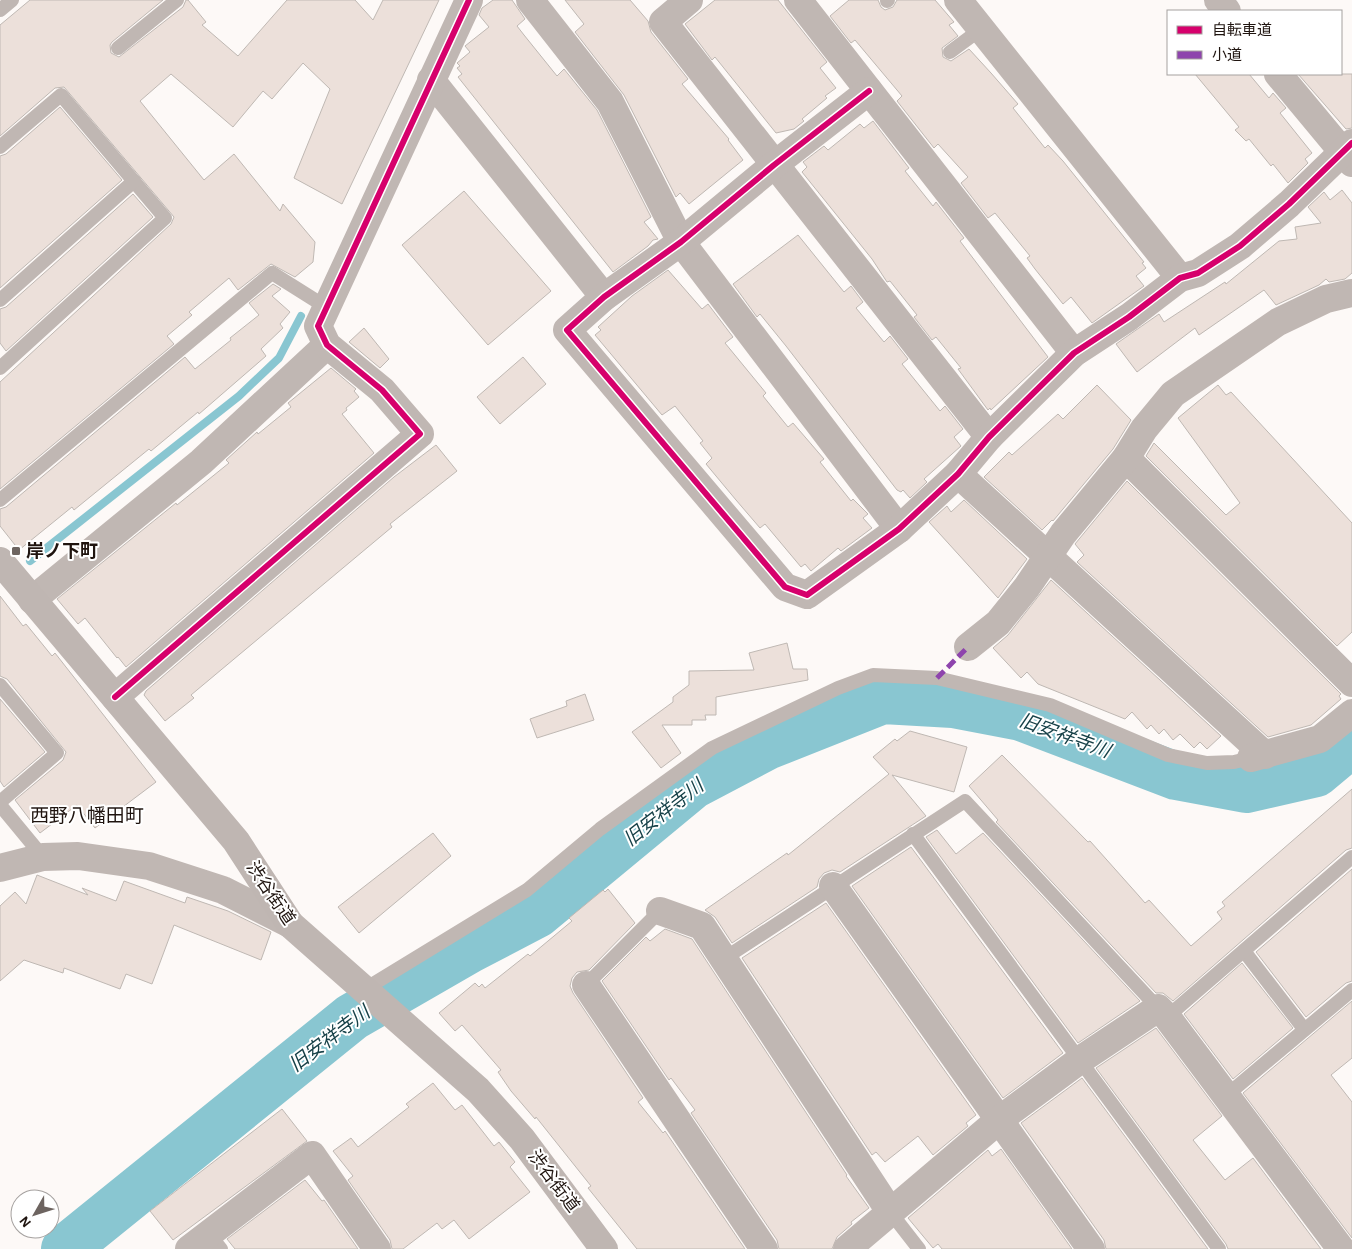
<svg xmlns="http://www.w3.org/2000/svg" width="1352" height="1249" font-family="'Alegreya Sans','Noto Sans JP',sans-serif">
<rect width="100%" height="100%" fill="#fdf9f7"/>
<g fill="none" stroke-linecap="round" stroke-linejoin="round">
<!-- stream -->
<path stroke="#89c6d1" stroke-width="8" d="M30,561L239,396L279,358L301,316"/>
<!-- river -->
<path stroke="#89c6d1" stroke-width="48" d="M65,1249L352,1017L470,949L537,914L693,785L767,746L883,700L953,704L1021,717L1176,776L1246,789L1316,773L1352,743"/>
</g>
<!-- building -->
<g fill="#ece0da" stroke="#bfb8b3">
<path d="M30,0H163L112,42L110,45L111,53L119,57L183,7L186,0H188L206,22L202,25L238,56L287,0H355L373,20L383,0H439L342,204L294,178L330,89L303,63L272,99L263,91L233,127L171,74L140,101L204,180L234,154L280,211L283,204L315,242L313,262L295,277L271,264L238,290L229,278L189,312L192,315L167,336L174,344L0,489V382L171,224L174,217L64,87L55,88L0,136V25Z"/>
<path d="M493,0H512L525,19L517,26L524,35L557,76L564,69L597,110L651,217L644,222L658,239L653,240L648,246L613,272L458,77L462,74L457,68L460,66L457,63L470,52L465,46L489,27L479,15L482,8Z"/>
<path d="M565,0H630L648,21L651,32L688,79L682,84L729,139L728,140L743,160L689,204L680,193L676,197L624,95L575,32L584,24Z"/>
<path d="M715,0H778L827,62L820,68L836,88L825,96L827,98L802,119L804,121L794,129L776,133L715,57L712,60L685,24Z"/>
<path d="M849,0H878L881,7L885,10L893,7L897,0H935L954,22L949,25L958,36L942,48L943,57L951,61L969,49L991,73L1018,104L1013,108L1045,148L1048,145L1063,161L1144,262L1142,263L1146,268L1136,276L1144,286L1092,323L1071,297L1063,304L1035,269L1027,258L1030,256L995,213L988,218L961,183L968,177L938,144L934,148L897,101L902,96L855,40L851,43L830,16Z"/>
<path d="M1195,74H1249L1269,98L1273,93L1286,108L1280,113L1312,153L1305,159L1308,163L1288,183L1273,164L1271,166L1249,139L1246,141L1235,130L1239,127Z"/>
<path d="M1298,74H1352V128L1346,129Z"/>
<path d="M60,107L122,180L0,288V156L6,154Z"/>
<path d="M873,121L909,168L905,171L933,206L936,202L964,238L960,241L1048,357L991,410L990,408L988,410L958,369L961,368L936,337L932,340L914,317L917,315L890,281L887,282L872,259L802,172L807,167L803,162L824,146L828,150L860,124L864,128Z"/>
<path d="M1342,190L1352,203V273L1345,279L1329,282L1326,279L1319,285L1276,305L1264,290L1199,335L1195,328L1137,372L1116,344L1159,314L1164,322L1225,282L1226,284L1279,241L1297,239L1295,227L1321,223L1308,207L1324,192L1330,200Z"/>
<path d="M464,191L551,291L488,345L402,245Z"/>
<path d="M133,194L153,217L6,351L0,343V309L6,307Z"/>
<path d="M798,235L844,292L851,286L863,302L856,308L884,342L890,336L908,359L902,364L940,411L945,406L963,429L954,437L961,446L924,479L927,482L910,498L903,490L901,492L897,490L786,346L760,314L757,317L733,284Z"/>
<path d="M668,270L702,309L708,304L733,337L725,343L766,393L763,396L788,427L793,423L824,459L820,462L851,501L853,499L868,514L863,518L872,528L841,551L838,548L811,571L805,564L801,567L765,524L760,528L736,500L706,464L712,458L700,443L703,441L675,406L662,415L595,335L601,330L598,327L632,296Z"/>
<path d="M273,284L281,289L272,296L290,312L280,324L283,328L261,349L266,356L199,414L198,412L151,451L149,449L74,510L72,507L19,550L0,526V509L6,507L185,357L195,369L231,340L230,338L259,315L249,303Z"/>
<path d="M364,328L389,359L380,368L349,342Z"/>
<path d="M523,357L546,384L500,424L477,397Z"/>
<path d="M331,368L356,389L354,391L359,397L346,408L347,410L342,414L374,453L126,667L118,657L117,658L85,618L78,624L57,599L176,503L177,505L229,463L226,460L257,432L258,434L291,407L288,403Z"/>
<path d="M1097,385L1131,420L1113,449L1053,521L1052,520L1042,530L984,477L1009,452L1012,455L1058,414L1063,419Z"/>
<path d="M1218,385L1226,395L1231,392L1352,523V632L1337,646L1146,456L1154,443L1226,515L1240,503L1178,418Z"/>
<path d="M436,445L457,471L390,524L392,527L191,695L194,698L165,721L144,695L146,691L394,477Z"/>
<path d="M1127,481L1341,694L1339,696L1341,699L1311,725L1268,737L1077,562L1084,555L1075,544Z"/>
<path d="M964,500L1027,559L998,598L929,522L947,506L951,512Z"/>
<path d="M1051,580L1221,736L1207,749L1200,742L1194,748L1180,734L1173,740L1164,729L1159,734L1151,725L1147,729L1132,712L1125,719L1038,684L1027,672L1021,678L993,648L1008,635Z"/>
<path d="M0,596L23,626L26,624L52,656L55,653L156,782L95,828L77,805L40,833L15,800L63,760L66,752L7,679L0,676Z"/>
<path d="M787,643L793,669H807L808,680L716,697V715H705L706,720H692V725H662L681,753L661,768L632,732L673,702V697L689,685V671L754,670L749,653Z"/>
<path d="M585,694L594,720L537,738L530,719L567,706L566,701Z"/>
<path d="M0,699L45,752L4,787L0,781Z"/>
<path d="M910,731L967,747L954,792L892,775L926,816L840,872L832,870L824,873L819,879L817,887L732,943L715,917L705,910L787,853L788,855L889,774L873,757L895,739L897,741Z"/>
<path d="M1002,755L1088,842L1090,841L1139,896L1145,903L1149,900L1191,946L1222,919L1217,912L1225,906L1222,902L1352,789V848L1346,850L1173,1001L1163,993H1156L996,822L998,820L969,786Z"/>
<path d="M937,830L956,854L983,833L1140,1001L1078,1043L926,837Z"/>
<path d="M433,833L451,856L359,933L338,907Z"/>
<path d="M911,847L1063,1053L1003,1098L852,886Z"/>
<path d="M1352,869V981L1346,983L1306,1017L1256,952Z"/>
<path d="M37,875L88,895L82,888L116,901L124,881L185,903L187,897L228,911L271,932L261,960L174,925L152,984L126,974L120,989L64,968L63,973L24,960L0,981V906L15,892L26,904Z"/>
<path d="M608,889L635,923L589,970L577,972L572,978L570,986L573,993L643,1098L638,1102L663,1133L665,1131L745,1249H637L588,1188L591,1186L536,1117L535,1119L511,1091L498,1072L501,1070L462,1025L455,1031L439,1013L475,983L479,987L482,984L485,988L528,954L530,956L572,921L569,918L603,890L605,892Z"/>
<path d="M826,903L976,1115L966,1123L968,1126L933,1155L918,1136L885,1162L876,1152L872,1155L742,958Z"/>
<path d="M665,929L692,939L847,1175L846,1176L869,1208L851,1222L852,1224L837,1237L832,1249H779L777,1240L691,1113L695,1110L671,1078L669,1080L602,981L646,937L650,941Z"/>
<path d="M1242,963L1293,1028L1233,1079L1184,1014Z"/>
<path d="M1352,1001V1058L1331,1075L1352,1102V1238L1243,1093Z"/>
<path d="M1156,1028L1222,1116L1193,1140L1225,1180L1253,1158L1321,1249H1228L1226,1244L1096,1068Z"/>
<path d="M1082,1078L1208,1249H1106L1104,1240L1021,1123Z"/>
<path d="M433,1083L455,1110L462,1105L494,1146L499,1142L515,1162L510,1167L530,1192L469,1239L454,1220L442,1229L437,1223L403,1249H392L390,1240L348,1180L353,1176L333,1151L351,1138L358,1147L409,1107L406,1104Z"/>
<path d="M282,1109L307,1141L173,1240L150,1211Z"/>
<path d="M1001,1149L1072,1249H942L938,1244L933,1248L908,1218L988,1150L992,1156Z"/>
<path d="M305,1180L322,1201L324,1200L358,1249H235L227,1239Z"/>
</g>
<g fill="none" stroke-linecap="round" stroke-linejoin="round">
<!-- service -->
<g stroke="#c0b7b3" stroke-width="14">
<path d="M887,1L888,0"/>
<path d="M0,10L12,0"/>
<path d="M118,48L177,0"/>
<path d="M950,52L981,29"/>
<path d="M0,147L61,95L165,218L0,368"/>
<path d="M0,300L134,181"/>
<path d="M0,500L272,273L326,307"/>
<path d="M0,685L57,753L0,802"/>
<path d="M0,805L43,857"/>
<path d="M913,834L1219,1249"/>
<path d="M1244,951L1304,1029"/>
<path d="M725,958L965,801L1158,1008"/>
<path d="M586,985L660,911"/>
<path d="M365,989L527,890L600,829L712,748L838,688L873,675L937,678L1050,705L1168,755L1207,763L1234,762L1251,758"/>
<path d="M1167,1017L1352,857"/>
<path d="M1227,1095L1352,990"/>
<path d="M891,1213L919,1249"/>
<path d="M209,1234L221,1249"/>
</g>
<!-- minor -->
<g stroke="#c0b7b3" stroke-width="28">
<path d="M530,0L610,102L681,242L899,529"/>
<path d="M689,0L663,22L989,437"/>
<path d="M798,0L1074,353"/>
<path d="M958,0L1180,278"/>
<path d="M1218,0L1227,11"/>
<path d="M1278,74L1352,163"/>
<path d="M431,80L604,297"/>
<path d="M869,91L774,165L681,242L604,297L567,330L785,587L807,595L899,529L958,474L989,437L1074,353L1129,317L1180,278L1198,273L1240,246L1289,204L1352,143"/>
<path d="M1126,458L1352,683"/>
<path d="M958,474L1265,755"/>
<path d="M32,600L201,462L327,345"/>
<path d="M968,647L998,623L1027,587L1063,534L1126,458L1144,429L1173,394L1278,322L1326,299L1352,293"/>
<path d="M115,697L420,434L382,390L327,345L318,326L469,0"/>
<path d="M1251,758L1320,739L1352,713"/>
<path d="M0,868L43,857L78,856L149,866L223,890L290,924"/>
<path d="M833,886L1091,1249"/>
<path d="M660,911L702,926L891,1213"/>
<path d="M586,985L764,1249"/>
<path d="M189,1249L312,1155L377,1249"/>
<path d="M847,1249L999,1120L1080,1060L1158,1008L1167,1017L1341,1249"/>
</g>
<!-- secondary -->
<path stroke="#bfb6b2" stroke-width="28" d="M0,561L236,841L290,924L478,1090L522,1139L604,1249"/>
<!-- quiet -->
<path stroke="#8e44ad" stroke-width="5" stroke-dasharray="10 5" stroke-linecap="butt" d="M937,678L968,647"/>
<defs>
<g id="cycleway">
<path d="M869,91L774,165L681,242L604,297L567,330L785,587L807,595L899,529L958,474L989,437L1074,353L1129,317L1180,278L1198,273L1240,246L1289,204L1352,143"/>
<path d="M115,697L420,434L382,390L327,345L318,326L469,0"/>
</g>
</defs>
<!-- cycleway casing -->
<use href="#cycleway" stroke="#fff" stroke-width="9"/>
<!-- cycleway -->
<use href="#cycleway" stroke="#d6006c" stroke-width="6"/>
</g>
<!-- markers -->
<rect fill="#6d6460" stroke="#fff" stroke-width="2" x="11" y="546" width="10" height="10" rx="2.5"/>
<g text-anchor="middle" stroke-width="4" stroke-linejoin="round" paint-order="stroke">
<!-- poi labels -->
<g font-size="18" font-weight="bold" fill="#1f140f" stroke="#fff" text-anchor="start">
<text x="26" y="557">岸ノ下町</text>
</g>
<!-- street labels -->
<g font-size="18" fill="#1f140f" stroke="#fff">
<text transform="translate(271 893) rotate(56)" y="6">渋谷街道</text>
<text transform="translate(554 1181) rotate(53)" y="6">渋谷街道</text>
</g>
<!-- water labels -->
<g font-size="19" font-style="italic" fill="#174148" stroke="#fff">
<text transform="translate(1065 735) rotate(20)" y="7">旧安祥寺川</text>
<text transform="translate(663 812) rotate(-38)" y="7">旧安祥寺川</text>
<text transform="translate(329 1038) rotate(-37)" y="7">旧安祥寺川</text>
</g>
<!-- neighbourhood labels -->
<g font-size="19" fill="#1f140f" stroke="#fff">
<text x="87" y="822">西野八幡田町</text>
</g>
</g>
<!-- legend -->
<rect x="1167" y="10" width="175" height="65" fill="#ffffff" stroke="#a5a19f"/>
<rect x="1177" y="26" width="25" height="8" fill="#d6006c" stroke="#a5a19f"/>
<text x="1212" y="35" font-size="15" fill="#1f140f">自転車道</text>
<rect x="1177" y="51" width="25" height="8" fill="#8e44ad" stroke="#a5a19f"/>
<text x="1212" y="60" font-size="15" fill="#1f140f">小道</text>
<!-- north arrow -->
<g transform="translate(35 1214) rotate(231)"><circle r="24" fill="#ffffff" stroke="#a5a19f"/>
<path d="M0-4L9 19L0 12L-9 19Z" fill="#6d6460"/>
<text y="-8" font-size="14" font-weight="bold" text-anchor="middle" fill="#1f140f">N</text>
</g>
</svg>
